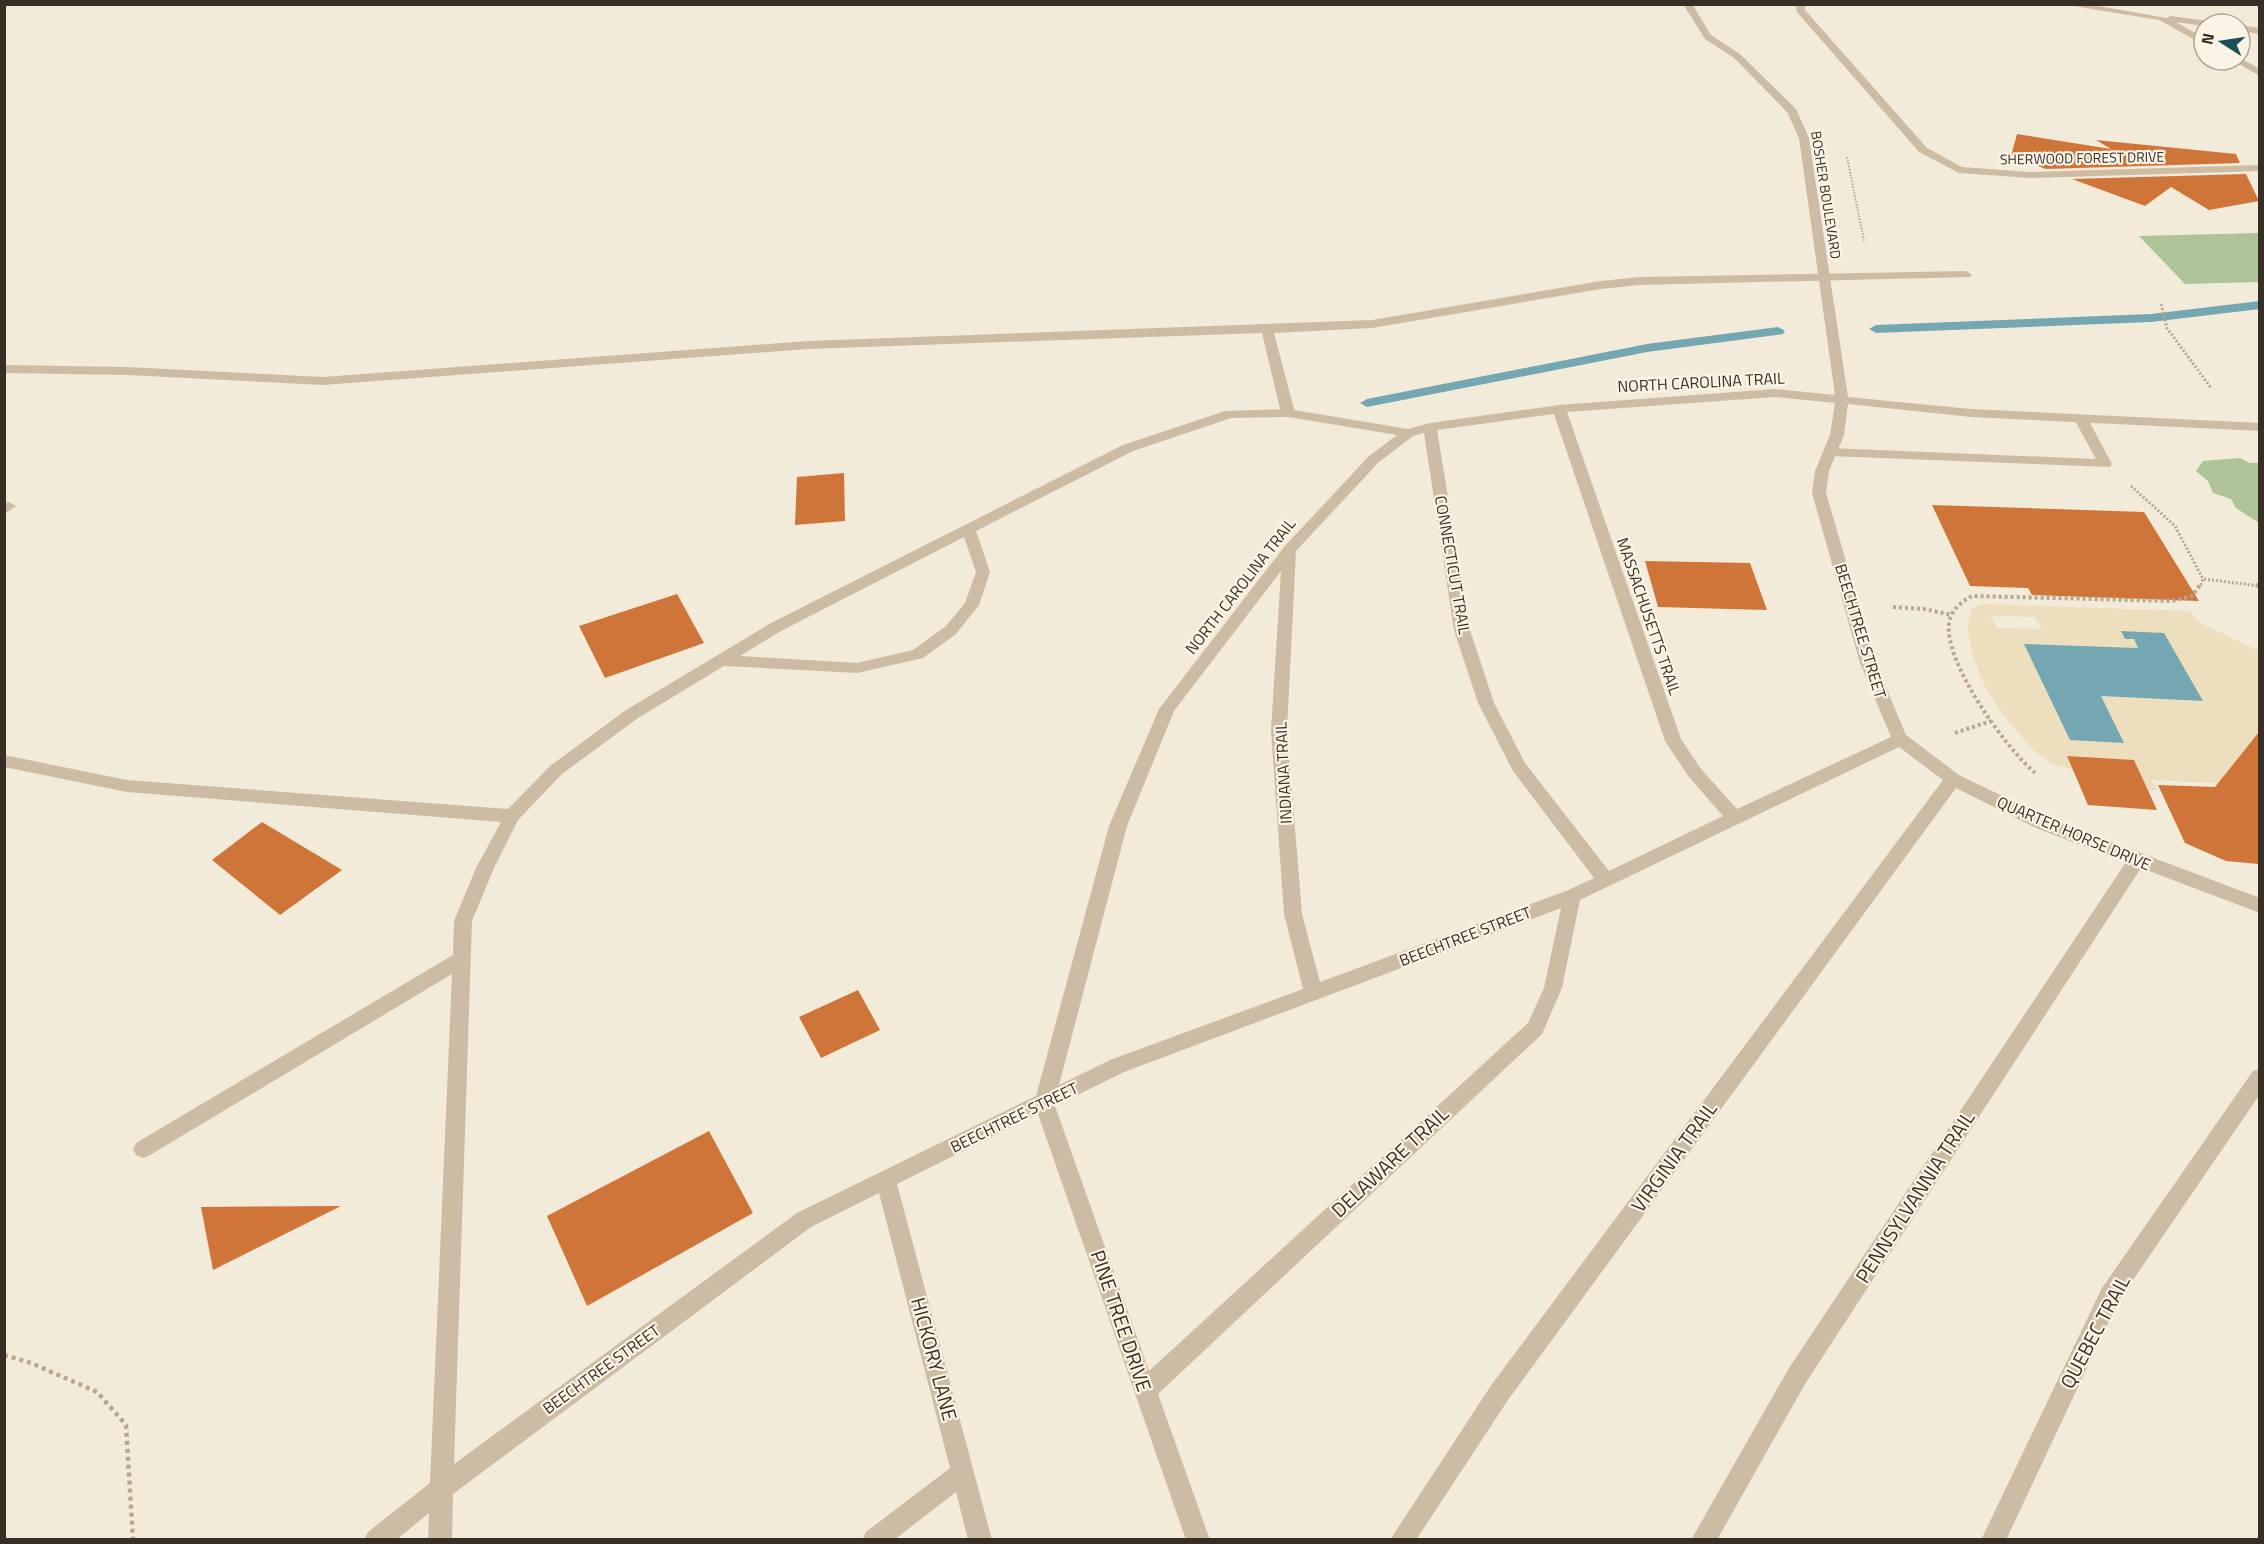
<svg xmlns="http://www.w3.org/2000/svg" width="2264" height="1544" font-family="'Titillium Web',sans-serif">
<rect width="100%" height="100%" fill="#f3ebd9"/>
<!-- green -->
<g fill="#aec498">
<path d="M2259,233V282L2185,284L2139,236Z"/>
<path d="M2240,458L2250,463H2259V523L2236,508L2231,499L2213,493L2208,481L2196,471L2203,461Z"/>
</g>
<!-- plaza -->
<path fill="#eddfbe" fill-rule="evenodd" d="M1983,604L2190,611L2197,621L2259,651V752L2244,751L2236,761L2242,772L2227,784L2152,780L2157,790H2148L2133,760L2068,757L2073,770L2053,764L2033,750L2003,715L1984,685L1973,656L1967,628L1972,608ZM1991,616L2035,617L2041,629L1997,628ZM2134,639L2202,701L2101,696L2024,644L2138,648Z"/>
<!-- water -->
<path fill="#75a7b3" d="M2121,631L2164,633L2203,701L2101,696L2124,743L2070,740L2024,644L2138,648L2134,639H2125Z"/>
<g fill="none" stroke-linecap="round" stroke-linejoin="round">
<!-- stream -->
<g fill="#75a7b3" fill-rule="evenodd">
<path d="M2260,301V309L2151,322L1876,333L1869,329L1876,325L2151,314Z"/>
<path d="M1778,327L1785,331L1783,334L1647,352L1367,407L1360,403L1367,399L1647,344Z"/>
</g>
</g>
<!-- building -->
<g fill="#d0753a">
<path d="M2017,134L2111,149L2096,140L2236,154L2240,163L2046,169L2011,156Z"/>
<path d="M2246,174L2259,201L2209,210L2171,187L2145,206L2072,179Z"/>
<path d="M844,473L845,521L795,525L797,477Z"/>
<path d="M1932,505L2144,512L2199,601L2032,595L2028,588L1970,586Z"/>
<path d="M1645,561L1750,563L1767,610L1658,607Z"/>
<path d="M677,594L704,643L605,678L579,626Z"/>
<path d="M2259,732V864L2226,861L2185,843L2158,785L2215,787Z"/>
<path d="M2067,756L2134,760L2157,810L2088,805Z"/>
<path d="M262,822L342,870L280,915L212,860Z"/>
<path d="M858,990L880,1030L821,1058L799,1017Z"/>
<path d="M709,1131L753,1213L587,1306L547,1216Z"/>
<path d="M341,1206L213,1270L201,1207Z"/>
</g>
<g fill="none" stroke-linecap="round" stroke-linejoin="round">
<!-- path-far3 -->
<path stroke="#b8a78e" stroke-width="2" stroke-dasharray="1.5 1.5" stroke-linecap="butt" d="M1847,157L1864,241"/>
<!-- path-far2 -->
<g stroke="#b8a78e" stroke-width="3" stroke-dasharray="2 2" stroke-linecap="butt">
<path d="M2161,304L2167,328L2211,388"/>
<path d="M2131,486L2175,526L2203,579L2200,587"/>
<path d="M2204,579L2260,586"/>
</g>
<!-- path-far1 -->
<g stroke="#b8a78e" stroke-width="4" stroke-dasharray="3 3" stroke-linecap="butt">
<path d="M2256,585L2260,586"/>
<path d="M1893,607L1924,609L1952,615"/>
<path d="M1955,733L1991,721"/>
<path d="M2035,773C2006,748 1944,663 1949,623C1951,610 1961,602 1972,596L2172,601L2192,596L2200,585"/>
</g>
<!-- path -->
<path stroke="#b8a78e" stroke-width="4.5" stroke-dasharray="4 4" stroke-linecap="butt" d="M4,1355L31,1363L97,1392L126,1425L133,1540"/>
<!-- service -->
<g fill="#cdbca4" fill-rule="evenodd">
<path d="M1966,271L1972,275L1970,277L1639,285L1601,289L1372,328L1274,333L1295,413L1288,417L1281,413L1262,333L808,349L323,385L127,375L4,373V365L127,367L323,377L808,341L1372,320L1601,281L1639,277Z"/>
<path d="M2081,415L2088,419L2112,464L2110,467L1830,456L1823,452L1830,448L2096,459L2074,419Z"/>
</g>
<!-- minor -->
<g fill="#cdbca4" fill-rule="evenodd">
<path d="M1683,4H1692L1711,35L1740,54L1796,109L1809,138L1848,397L1971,409L2260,423V431L1971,417L1848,404L1844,435L1829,471L1826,493L1876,663L1906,735L1959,775L2048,818L2260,898V913L2141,868L1805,1384L1717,1540H1691L1789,1368L2126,862L2036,828L1956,788L1508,1400L1416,1540H1390L1492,1384L1943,780L1899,747L1580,900L1562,988L1542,1034L1158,1394L1210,1540H1186L1038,1114L897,1184L992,1540H968L956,1492L894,1540H862L866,1532L950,1468L879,1193L811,1227L453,1494L452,1540H428L429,1513L396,1540H364L368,1532L430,1483L452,974L150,1155L143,1158L136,1155L133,1149L136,1143L453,955L454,921L476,868L501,822L127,792L4,767V755L127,780L508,809L550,766L626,710L771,623L1123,445L1225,411L1288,409L1408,429L1430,423L1559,405L1775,389L1835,395L1799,138L1787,112L1734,58L1705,39ZM1775,397L1835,403L1830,435L1815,471L1812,493L1860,663L1891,737L1737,809L1701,769L1681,739L1567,412ZM1554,414L1665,741L1689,777L1723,816L1609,871L1525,763L1494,703L1470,630L1437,430ZM1288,417L1397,435L1369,456L1284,547L1159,709L1109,826L1036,1096L797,1213L454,1464L472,921L494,868L518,820L562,774L638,718L724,666L857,673L923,658L956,634L979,605L990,572L976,531L1133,451L1231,418ZM1424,433L1454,630L1478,703L1513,771L1594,878L1566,891L1320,982L1302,914L1287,730L1296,551L1379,462L1413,436ZM964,537L976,572L965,603L946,626L913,650L857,663L740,656L781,631ZM1281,571L1271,730L1284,914L1303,989L1110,1060L1059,1085L1127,826L1174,711ZM1561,908L1544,988L1528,1023L1149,1371L1055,1106L1124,1072Z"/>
<path d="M1795,4H1805V10L1927,148L1962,167L2030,172L2260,165V171L2030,178L1959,173L1919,152L1797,12Z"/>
<path d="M2061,4H2087L2167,18L2171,16L2208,21L2213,24H2204V26L2176,22L2204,38V45L2159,20Z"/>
<path d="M2240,25L2260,28V34L2240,31Z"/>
<path d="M2240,58L2260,69V76L2232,60H2240Z"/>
<path d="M9,502L16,506L4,514V503Z"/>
<path d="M2260,1069V1094L2118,1302L2006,1540H1981L2102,1288L2253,1071Z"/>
</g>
</g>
<g text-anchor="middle" stroke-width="4.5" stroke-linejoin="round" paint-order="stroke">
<!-- far-street labels -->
<g font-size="14" fill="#372e26" stroke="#fbf4e6">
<text transform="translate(2082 158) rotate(-1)" y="5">SHERWOOD FOREST DRIVE</text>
<text transform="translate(1826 195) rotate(81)" y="5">BOSHER BOULEVARD</text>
</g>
<!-- street labels -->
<g font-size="16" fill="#372e26" stroke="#fbf4e6">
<text transform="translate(1701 382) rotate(-3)" y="6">NORTH CAROLINA TRAIL</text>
<text transform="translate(1453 565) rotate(80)" y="6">CONNECTICUT TRAIL</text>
<text transform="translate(1240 586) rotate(-52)" y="6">NORTH CAROLINA TRAIL</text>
<text transform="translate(1649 616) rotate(71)" y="6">MASSACHUSETTS TRAIL</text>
<text transform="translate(1861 631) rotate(73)" y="6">BEECHTREE STREET</text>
<text transform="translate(1283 773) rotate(-93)" y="6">INDIANA TRAIL</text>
<text transform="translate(2074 833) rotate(23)" y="6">QUARTER HORSE DRIVE</text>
<text transform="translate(1465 936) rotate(-21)" y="6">BEECHTREE STREET</text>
<text transform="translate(1014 1117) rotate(-26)" y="6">BEECHTREE STREET</text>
<text transform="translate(601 1369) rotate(-36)" y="6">BEECHTREE STREET</text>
</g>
<!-- near-street labels -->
<g font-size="20" fill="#372e26" stroke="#fbf4e6">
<text transform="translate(1674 1157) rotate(-54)" y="7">VIRGINIA TRAIL</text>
<text transform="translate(1390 1162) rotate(-43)" y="7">DELAWARE TRAIL</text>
<text transform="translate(1915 1197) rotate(-57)" y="7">PENNSYLVANNIA TRAIL</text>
<text transform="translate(1121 1321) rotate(71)" y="7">PINE TREE DRIVE</text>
<text transform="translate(2095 1332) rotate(-62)" y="7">QUEBEC TRAIL</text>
<text transform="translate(934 1359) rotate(75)" y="7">HICKORY LANE</text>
</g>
</g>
<!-- border -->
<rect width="2264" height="1544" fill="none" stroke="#372e26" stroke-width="12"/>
<!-- north arrow -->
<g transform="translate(2222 42) rotate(282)"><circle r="28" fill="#fbf4e6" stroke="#ada599" stroke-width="1.5"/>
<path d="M0-4.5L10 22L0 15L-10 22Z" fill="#184e5c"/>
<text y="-9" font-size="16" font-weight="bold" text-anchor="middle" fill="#372e26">N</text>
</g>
</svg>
